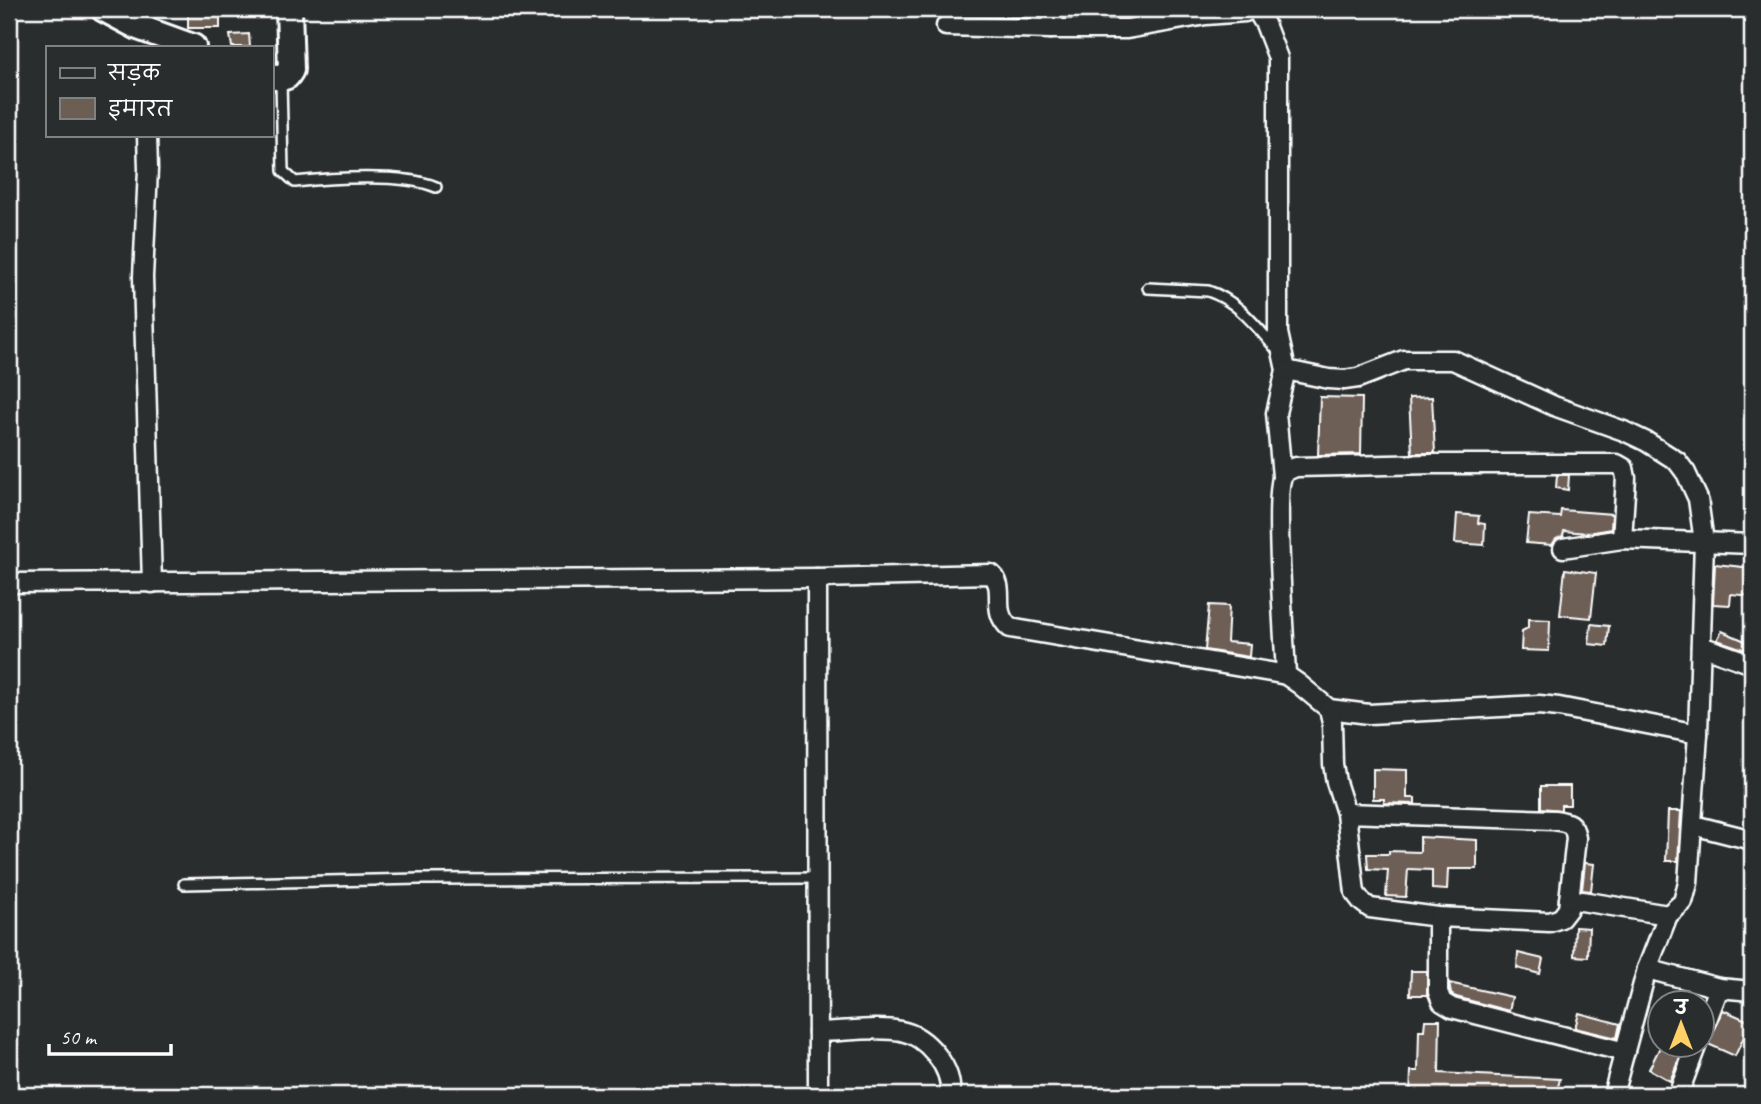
<svg xmlns="http://www.w3.org/2000/svg" width="1761" height="1104" font-family="Caveat,'Playpen Sans Deva',sans-serif">
<rect width="100%" height="100%" fill="#2a2d2e"/>
<filter id="ink" filterUnits="userSpaceOnUse"><feTurbulence type="fractalNoise" baseFrequency=".0143" numOctaves="2"/><feDisplacementMap in="SourceGraphic" scale="14" xChannelSelector="R" yChannelSelector="G"/><feConvolveMatrix kernelMatrix="1 2 1 2 8 2 1 2 1" color-interpolation-filters="sRGB"/></filter>
<g filter="url(#ink)">
<!-- building -->
<g fill="#6d5e54" stroke="#fff" stroke-width="2">
<rect x="188" y="9" width="32" height="19"/>
<path d="M1006,9H1021V17L1006,16Z"/>
<path d="M1067,9H1109V18H1065Z"/>
<path d="M249,34L250,47H232L230,35Z"/>
<path d="M1320,397L1362,398L1361,454L1318,455Z"/>
<path d="M1432,397L1435,453H1412L1409,398Z"/>
<path d="M1557,475H1569L1568,490L1556,488Z"/>
<path d="M1561,510L1612,514L1611,529L1588,533L1564,531L1563,536L1556,539L1552,545L1526,543L1529,515L1560,517Z"/>
<path d="M1457,514L1479,516L1478,523L1485,524L1484,545L1455,543Z"/>
<path d="M1715,564L1752,568V596L1731,594L1730,605L1713,604Z"/>
<path d="M1565,569L1596,573L1591,618L1560,615Z"/>
<path d="M1209,605L1229,606L1227,642L1250,644L1249,657L1205,650Z"/>
<path d="M1528,619L1550,620L1549,651L1521,650L1522,631L1528,628Z"/>
<path d="M1591,624L1609,626L1607,646L1589,644Z"/>
<path d="M1722,631L1752,644V652L1717,640Z"/>
<path d="M1373,769L1407,770V798H1415V804L1384,803V799H1373Z"/>
<path d="M1541,786H1570V805H1561V810L1541,808Z"/>
<path d="M1668,811H1681L1678,861H1666Z"/>
<path d="M1420,837L1477,840V869H1448L1447,890L1432,889V870L1408,869L1406,897L1386,896L1388,870L1368,869L1367,854H1389V851L1420,852Z"/>
<path d="M1585,863L1594,864L1591,891L1582,890Z"/>
<path d="M1575,927L1589,928L1588,957L1574,956Z"/>
<path d="M1518,953L1543,959L1540,974L1517,968Z"/>
<path d="M1411,971H1427V995H1410Z"/>
<path d="M1449,983L1512,997L1509,1011L1456,997L1451,994Z"/>
<path d="M1723,1010L1751,1022L1735,1056L1708,1044Z"/>
<path d="M1579,1013L1620,1024L1617,1038L1575,1028Z"/>
<path d="M1425,1020H1440L1439,1073L1560,1079L1556,1095H1506V1093L1465,1092V1095L1410,1094L1411,1071H1418L1419,1030H1424Z"/>
<path d="M1661,1045H1685L1670,1081L1649,1069Z"/>
</g>
<g fill="none" stroke-linecap="round" stroke-linejoin="round">
<defs>
<g id="service">
<path d="M281,80L283,171L295,182C330,178 404,173 436,187"/>
<path d="M1148,288L1208,291C1239,301 1258,329 1279,352"/>
<path d="M184,884L420,879L818,878"/>
</g>
<g id="minor">
<path d="M1256,9L1265,24L1278,58V333L1286,370L1276,413L1282,476"/>
<path d="M946,26L1050,29H1127L1206,15L1245,12L1251,9"/>
<path d="M1050,29L1056,9"/>
<path d="M147,135L148,169L143,277L152,583"/>
<path d="M1286,370L1329,379L1344,380L1358,378L1404,360H1453L1554,406L1624,431L1647,442L1677,461L1686,473L1698,499L1704,542L1698,734L1688,883L1683,902L1668,915L1647,969L1613,1095"/>
<path d="M1563,548L1622,539L1752,544"/>
<path d="M817,578L818,1095"/>
<path d="M9,583L817,578L991,574C1008,588 989,610 1010,628L1276,673L1286,675L1299,684L1329,709L1369,714L1539,705L1559,707L1698,734"/>
<path d="M1701,646L1752,664"/>
<path d="M1286,675C1285,647 1273,491 1283,475C1286,470 1291,469 1296,467L1433,464H1617L1624,468L1626,478L1622,539"/>
<path d="M1329,709L1332,722L1333,764L1336,782L1346,813L1355,893L1362,902L1370,908L1438,917L1550,922L1561,918L1568,909L1576,838C1574,823 1568,822 1554,820L1346,813"/>
<path d="M1693,825L1752,840"/>
<path d="M1569,899L1668,915"/>
<path d="M1438,917V992L1442,1002L1452,1008L1625,1052"/>
<path d="M1647,969L1719,988L1752,991"/>
<path d="M818,1032C843,1032 877,1026 901,1031C927,1036 953,1068 950,1095"/>
<path d="M1702,1033L1719,988"/>
<path d="M1678,1095L1697,1044"/>
</g>
<g id="secondary">
<path d="M104,9L138,27L193,47"/>
<path d="M271,76L281,78L287,76L291,70L289,9"/>
</g>
</defs>
<!-- service casing -->
<use href="#service" stroke="#fff" stroke-width="14"/>
<!-- minor casing -->
<use href="#minor" stroke="#fff" stroke-width="23"/>
<!-- secondary casing -->
<use href="#secondary" stroke="#fff" stroke-width="30"/>
<!-- service -->
<use href="#service" stroke="#2a2d2e" stroke-width="9"/>
<!-- minor -->
<use href="#minor" stroke="#2a2d2e" stroke-width="18"/>
<!-- secondary -->
<use href="#secondary" stroke="#2a2d2e" stroke-width="24"/>
</g>
</g>
<!-- margin -->
<rect width="1761" height="1104" fill="none" stroke="#2a2d2e" stroke-width="35"/>
<rect x="18" y="18" width="1726" height="1069" fill="none" stroke="#fff" stroke-width="2.5" filter="url(#ink)"/>
<!-- legend -->
<rect x="46" y="46" width="228" height="91" fill="#2a2d2e" stroke="#7f8182" stroke-width="2"/>
<rect x="60" y="68" width="35" height="10" fill="#2a2d2e" stroke="#7f8182" stroke-width="2"/>
<text x="108" y="80" font-size="21" fill="#ffffff">सड़क</text>
<rect x="60" y="98" width="35" height="21" fill="#6d5e54" stroke="#7f8182" stroke-width="2"/>
<text x="108" y="116" font-size="21" fill="#ffffff">इमारत</text>
<!-- north arrow -->
<g transform="translate(1681 1024)"><circle r="33" fill="#2a2d2e" stroke="#7f8182" stroke-width="2"/>
<path d="M0-5L12 26L0 18L-12 26Z" fill="#ffd166"/>
<text y="-10" font-size="19" font-weight="bold" text-anchor="middle" fill="#ffffff">उ</text>
</g>
<!-- scale -->
<path d="M49 1044v10h122v-10" fill="none" stroke="#ffffff" stroke-width="3.5"/>
<text x="60" y="1044" font-size="21" fill="#ffffff" stroke="#2a2d2e" stroke-width="5" paint-order="stroke">50 m</text>
</svg>
